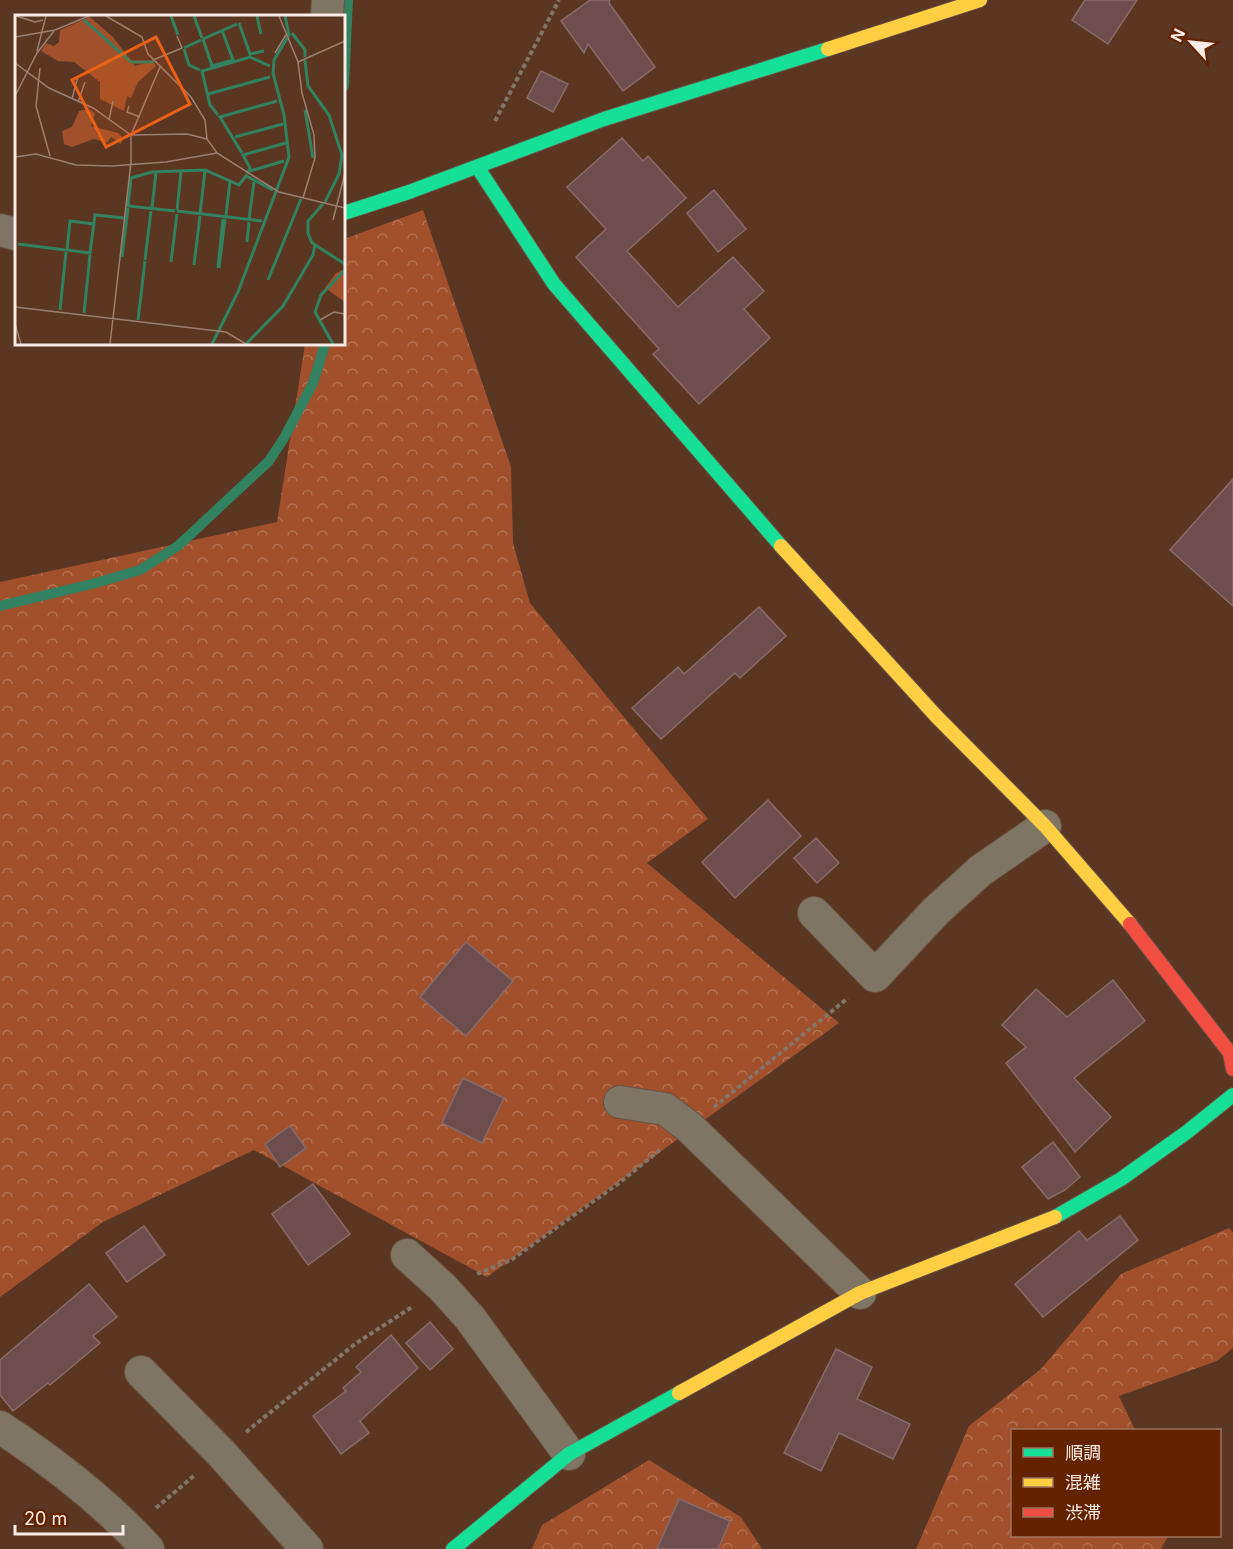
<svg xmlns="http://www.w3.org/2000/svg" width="1233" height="1549" font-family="Inter,'Noto Sans JP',sans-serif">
<defs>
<pattern id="forest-crowns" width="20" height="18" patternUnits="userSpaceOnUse" patternTransform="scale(1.5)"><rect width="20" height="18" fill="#a0502a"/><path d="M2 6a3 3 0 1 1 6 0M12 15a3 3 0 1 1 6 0" fill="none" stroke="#b37253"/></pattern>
</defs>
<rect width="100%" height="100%" fill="#5a3623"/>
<!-- forest -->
<g fill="url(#forest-crowns)">
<path d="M423,210L511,467L513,543L530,603L708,819L647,863L839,1023L487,1277L254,1150L103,1222L0,1297V582L277,522L305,344H344V239Z"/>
<path d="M1229,1228L1233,1232V1348L1217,1361L1119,1396L1135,1430H1012V1536H1168L1161,1549H916L969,1426L1041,1369L1121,1274Z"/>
<path d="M649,1460L741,1517L762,1549H532L542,1525Z"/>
</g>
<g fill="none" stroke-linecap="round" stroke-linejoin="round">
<!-- stream -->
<g stroke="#328160" stroke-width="10">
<path d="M344,86L348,0"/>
<path d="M0,606L92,584L140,570L178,546L269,461L284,438L313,383L325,344"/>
</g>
</g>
<!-- building -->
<g fill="#6e4d4f" stroke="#876a69" stroke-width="1.5">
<path d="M590,0H610L609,3L655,67L623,91L588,44L584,53L561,21Z"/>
<path d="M1085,0H1137L1108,44L1072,20Z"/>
<path d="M541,71L568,84L553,112L527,98Z"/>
<path d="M622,138L643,161L648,156L686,198L627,251L678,307L733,257L764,291L744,309L770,338L699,404L653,354L659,349L576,257L606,229L567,187Z"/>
<path d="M714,190L746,229L718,252L687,213Z"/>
<path d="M1233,479V606L1170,550Z"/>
<path d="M759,607L786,636L740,678L735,673L661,739L632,708L678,667L684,674Z"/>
<path d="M768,800L801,836L735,898L702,862Z"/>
<path d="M816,838L839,863L817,883L794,858Z"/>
<path d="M466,942L513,981L466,1036L420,997Z"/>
<path d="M1113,980L1145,1021L1074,1078L1111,1117L1075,1152L1006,1063L1026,1047L1002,1025L1036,989L1067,1017Z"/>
<path d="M463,1078L504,1098L482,1143L442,1123Z"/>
<path d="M290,1126L306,1148L280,1167L265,1144Z"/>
<path d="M1053,1142L1080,1177L1065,1190L1048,1199L1022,1167Z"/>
<path d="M313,1184L350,1234L308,1265L272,1214Z"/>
<path d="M1120,1216L1138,1240L1043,1317L1015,1284L1079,1231L1087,1240Z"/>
<path d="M144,1226L165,1255L127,1282L106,1253Z"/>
<path d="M89,1284L117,1317L93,1336L100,1343L50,1385L48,1383L13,1411L0,1395V1360Z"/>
<path d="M430,1322L453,1349L430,1370L406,1343Z"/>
<path d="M391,1335L418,1368L360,1421L369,1433L341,1454L313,1416L346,1391L343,1388L361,1372L356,1367Z"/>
<path d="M836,1349L872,1367L857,1399L910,1424L893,1459L839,1433L821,1471L784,1453Z"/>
<path d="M679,1499L730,1521L718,1549H657Z"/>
</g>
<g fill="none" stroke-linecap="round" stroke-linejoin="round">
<defs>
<g id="street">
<path d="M327,16L328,0"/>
<path d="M0,230L16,234"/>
<path d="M814,913L875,976L936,911L980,871L1045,826"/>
<path d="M620,1102L665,1109L689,1127L860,1293"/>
<path d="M407,1255L443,1288L470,1318L569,1454"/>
<path d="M141,1372L221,1453L307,1549"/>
<path d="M0,1427C53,1462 105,1502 148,1549"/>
</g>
<g id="fast">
<path d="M478,168L554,284L781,546"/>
<path d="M344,213L409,192L604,119L828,49"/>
<path d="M1055,1217L1121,1179L1187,1132L1233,1095"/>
<path d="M453,1549L569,1454L679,1393"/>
</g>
<g id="slow">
<path d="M828,49L980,0"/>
<path d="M781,546L937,717L1045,826L1130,924"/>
<path d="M679,1393L860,1293L1055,1217"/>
</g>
<path id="jam" d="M1130,924L1230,1053L1233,1069"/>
</defs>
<!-- street casing -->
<use href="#street" stroke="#6c5142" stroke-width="34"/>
<!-- fast casing -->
<use href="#fast" stroke="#6c5142" stroke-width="16"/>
<!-- slow casing -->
<use href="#slow" stroke="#6c5142" stroke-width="16"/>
<!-- jam casing -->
<use href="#jam" stroke="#6c5142" stroke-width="16"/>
<!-- path -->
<g stroke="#847568" stroke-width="4" stroke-dasharray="4.5 3" stroke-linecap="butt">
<path d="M495,121L559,0"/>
<path d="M714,1107L848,998"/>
<path d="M477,1274L511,1260L619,1183L661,1149"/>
<path d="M246,1432L355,1344L412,1307"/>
<path d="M156,1508L196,1474"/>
</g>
<!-- street -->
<use href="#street" stroke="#7f7564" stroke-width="32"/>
<!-- fast -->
<use href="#fast" stroke="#16e098" stroke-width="14"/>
<!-- slow -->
<use href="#slow" stroke="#ffcf43" stroke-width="14"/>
<!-- jam -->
<use href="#jam" stroke="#f24e42" stroke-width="14"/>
</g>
<!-- overview -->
<g transform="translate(15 15)">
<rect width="330" height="330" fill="#5a3623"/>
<path d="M75,2L98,22L120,51L137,46L141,51L123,67L116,83L112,81L109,96L85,84V67L59,47L43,46L26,36L31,28L39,31L44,27L45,15ZM73,94L80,98L76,111L103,118L108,123L106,129L96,122L92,128L79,124L57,132L49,129L47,116L57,112L64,96ZM330,254V287L310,273L321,258Z" fill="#a0502a"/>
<path fill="none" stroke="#328160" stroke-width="3" d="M156,1L163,20M179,1L187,23M242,1L246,19M69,5L116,47H139M224,8L235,39L249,36M277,18L290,35V42M188,24L197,51L218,45L207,15M188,24L222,9M169,33L186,25M169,34L174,50L185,55M290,45L293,71L314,100L327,140L324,159L310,187M193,79L255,62M290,95L298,143M203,100L195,90L187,56L235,42L255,51M220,122L268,109M227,138L205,102L262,86M235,156L269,146M232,159L235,153L228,140L271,128M308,189L293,206V218L297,228L330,249M137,192L141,158M162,195L166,157M160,196L113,191L116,163L137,157L190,155L224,170L231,161L258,175M162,196L247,206M185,199L190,156M211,200L215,166M234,204L239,167M79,209L55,206L52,235L75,238L80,200L109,203M232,227L234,207M3,229L50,235M107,242L113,193M130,245L136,196M156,247L162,199M179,250L185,201M203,253L208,204M204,253L210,204M253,265L286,184M45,295L51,237M69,298L75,240M123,305L130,246M197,329L223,277L274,142L269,100L258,58L259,45L274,20L270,1M231,329L268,291L298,240L300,229M318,329L300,297L306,280L330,255"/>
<path fill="none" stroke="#9b7f71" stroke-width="1.5" d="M1,1L20,7L28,5M91,1L127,22L133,39L176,82L190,105L192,124L202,138L264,177L330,193M264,1L283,47L287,78L299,120L300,143L288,183M0,22L40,15L74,1M22,36L31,1M260,38L272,18M138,45L167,33L162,21M283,47L330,26M0,48L34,73L78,93L116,120L172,119L192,124M25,53L21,91L35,141M0,81L22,38L39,16M57,84L63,61M63,87L70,67M114,91L112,97L125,102M94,105L98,86M0,142L21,139L61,150L97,151L151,147L202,138M318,205L330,158M0,292L211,317L231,329M305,305L319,297L330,299M0,309L6,329M95,329L116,147V120L145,52"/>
<path fill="#e96017" fill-opacity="0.15" stroke="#e96017" stroke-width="3" d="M141,22L175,89L91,132L57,65Z"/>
<rect width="330" height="330" fill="none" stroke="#fcece5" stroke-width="3"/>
</g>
<!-- legend -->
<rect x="1011" y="1429" width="210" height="108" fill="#632300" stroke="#a0735c" stroke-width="1.5"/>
<rect x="1023" y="1448" width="30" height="9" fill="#16e098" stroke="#a0735c" stroke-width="1.5"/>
<text x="1065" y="1459" font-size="18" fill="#fcece5">順調</text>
<rect x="1023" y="1478" width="30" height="9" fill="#ffcf43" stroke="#a0735c" stroke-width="1.5"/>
<text x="1065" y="1489" font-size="18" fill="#fcece5">混雑</text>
<rect x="1023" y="1508" width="30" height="9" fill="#f24e42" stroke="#a0735c" stroke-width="1.5"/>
<text x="1065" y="1519" font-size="18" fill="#fcece5">渋滞</text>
<!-- north arrow -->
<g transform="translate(1191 42) rotate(297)" stroke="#632300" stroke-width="4.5" paint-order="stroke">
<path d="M0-4.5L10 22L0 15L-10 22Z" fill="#fcece5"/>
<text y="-9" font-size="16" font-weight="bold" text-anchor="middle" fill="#fcece5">N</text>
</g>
<!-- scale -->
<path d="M15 1525v9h108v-9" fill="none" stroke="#fcece5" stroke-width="3"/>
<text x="24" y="1525" font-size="18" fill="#fcece5" stroke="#632300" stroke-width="4.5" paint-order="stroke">20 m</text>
</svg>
